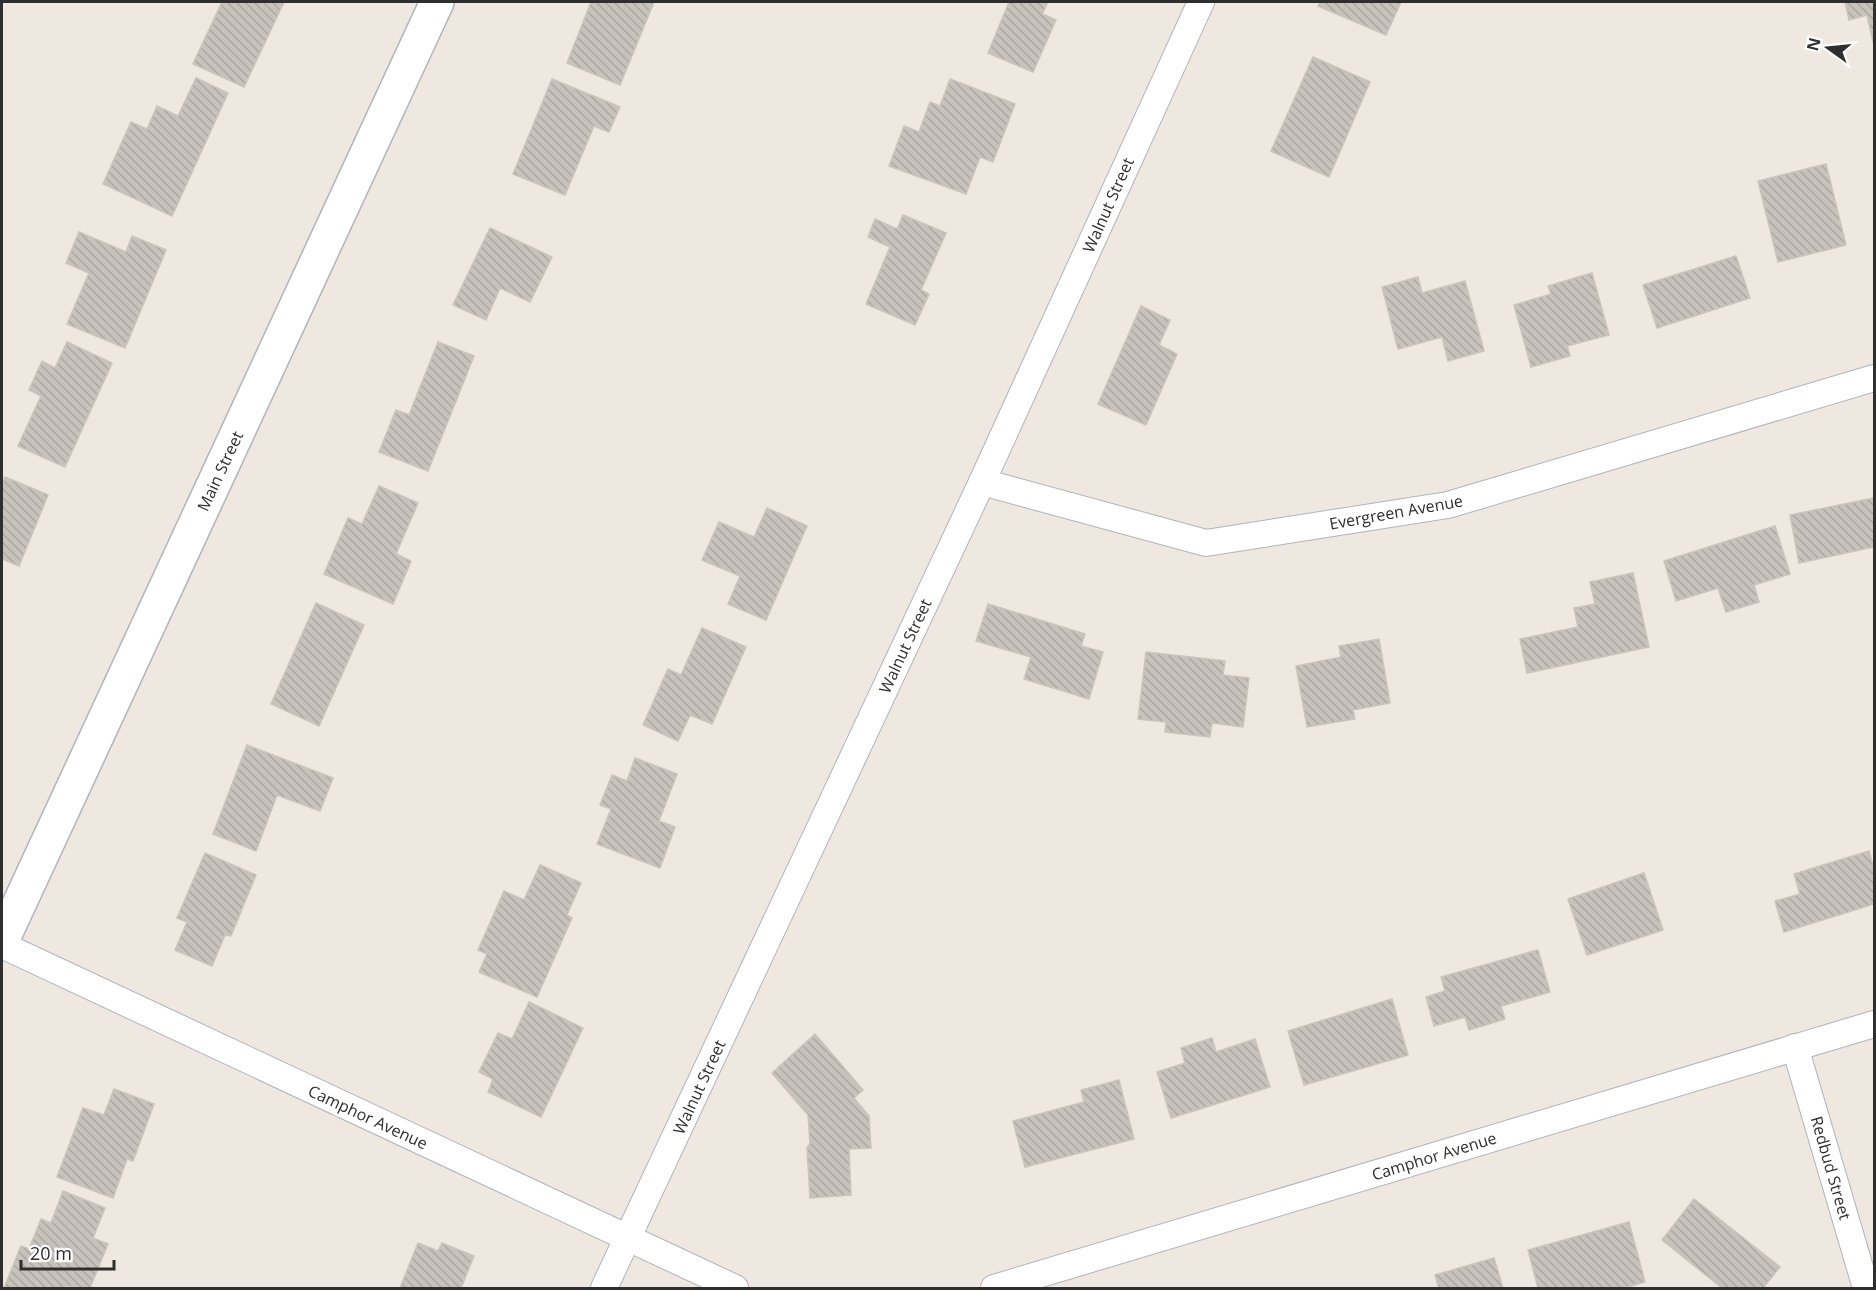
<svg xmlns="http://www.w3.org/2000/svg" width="1876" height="1290" font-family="'Open Sans',sans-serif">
<defs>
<pattern id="building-back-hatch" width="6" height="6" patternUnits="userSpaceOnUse" patternTransform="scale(1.5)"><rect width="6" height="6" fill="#c7c3bc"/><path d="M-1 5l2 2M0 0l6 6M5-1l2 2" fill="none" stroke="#aba8a2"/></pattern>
</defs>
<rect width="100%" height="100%" fill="#eee8e1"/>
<!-- building -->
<g fill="url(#building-back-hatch)" stroke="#cac4ba" stroke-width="1.5">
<path d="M222,2H284L244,87L193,64Z"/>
<path d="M591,2H654L620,85L567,63Z"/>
<path d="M1009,2H1048L1042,14L1056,20L1033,72L988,53Z"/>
<path d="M1320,2H1401L1386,35L1318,6Z"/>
<path d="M1845,2H1874V41L1873,42L1867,15L1849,20Z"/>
<path d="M1313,57L1370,82L1329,177L1271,151Z"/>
<path d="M196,78L228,93L172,216L103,184L131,122L147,129L157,106L178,116Z"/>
<path d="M552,79L620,107L609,132L594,126L565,195L513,174Z"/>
<path d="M950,79L1015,104L993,162L980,157L966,194L889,166L904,126L919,132L930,102L940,106Z"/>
<path d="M1826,164L1846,245L1778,262L1758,181Z"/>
<path d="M903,215L946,233L921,290L929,294L915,325L866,304L890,247L868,237L875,219L897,229Z"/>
<path d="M490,228L552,257L530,302L500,288L486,320L453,305Z"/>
<path d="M79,232L126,252L132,236L166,250L125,348L67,324L89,273L66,263Z"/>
<path d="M1736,256L1750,298L1657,328L1643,285Z"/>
<path d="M1592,273L1609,335L1567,346L1570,356L1531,367L1514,305L1551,294L1548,286Z"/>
<path d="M1418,277L1422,293L1465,281L1484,351L1448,361L1442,337L1398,349L1382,287Z"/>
<path d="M1141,306L1170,320L1159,345L1177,354L1146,425L1098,404Z"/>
<path d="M67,342L112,363L65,467L18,446L41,396L29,390L42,361L55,368Z"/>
<path d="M438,342L474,356L428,471L379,452L396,410L409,415Z"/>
<path d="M5,477L48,495L19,566L2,559V485Z"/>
<path d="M379,486L418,503L396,554L411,561L393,604L324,574L348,518L362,524Z"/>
<path d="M1874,498V547L1799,563L1790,515Z"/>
<path d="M767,508L807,526L766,620L728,604L740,576L702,560L719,522L754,537Z"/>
<path d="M1775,526L1790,574L1754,585L1759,602L1726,612L1718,588L1676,601L1664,561Z"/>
<path d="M1633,573L1649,647L1527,673L1520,639L1578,627L1574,608L1595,604L1590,582Z"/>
<path d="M316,603L364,625L319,726L271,704Z"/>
<path d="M988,604L1085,634L1081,646L1103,652L1089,699L1024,679L1031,657L976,641Z"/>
<path d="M702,628L746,647L712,724L690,715L678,741L643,725L668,669L681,675Z"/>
<path d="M1379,639L1390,703L1353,710L1355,719L1307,727L1296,666L1341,657L1339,646Z"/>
<path d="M1146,652L1225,661L1223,675L1249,678L1243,727L1212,723L1210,737L1165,732L1166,722L1138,719Z"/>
<path d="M247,745L333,778L320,811L277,795L256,851L213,834Z"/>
<path d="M635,758L677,774L659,821L675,827L660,868L597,844L611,809L600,805L612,775L627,781Z"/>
<path d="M1869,851L1874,869V904L1784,932L1775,901L1800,894L1794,874Z"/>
<path d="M205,853L256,875L231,936L225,935L212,966L175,950L187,922L177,918Z"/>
<path d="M540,865L581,883L567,915L572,918L537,997L479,972L487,954L478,950L504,891L524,900Z"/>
<path d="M1644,873L1663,930L1587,955L1568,899Z"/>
<path d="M1538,950L1550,992L1501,1006L1505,1019L1469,1030L1465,1017L1434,1026L1426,997L1445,991L1441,977Z"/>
<path d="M1392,999L1408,1055L1304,1085L1288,1031Z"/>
<path d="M529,1002L583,1028L541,1117L488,1092L493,1079L479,1072L498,1033L512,1039Z"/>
<path d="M815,1034L863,1090L854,1098L869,1116L871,1148L849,1149L851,1195L810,1198L807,1147L810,1144L808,1115L772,1073Z"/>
<path d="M1212,1038L1216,1052L1255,1039L1270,1087L1171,1118L1157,1072L1185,1063L1181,1048Z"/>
<path d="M1119,1080L1134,1139L1025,1167L1013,1121L1084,1102L1081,1090Z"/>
<path d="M114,1089L154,1104L133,1161L127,1159L113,1198L57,1177L83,1108L104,1115Z"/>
<path d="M63,1191L105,1208L93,1238L108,1244L90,1288H76L69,1286L68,1288H4L21,1246L29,1249L41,1219L51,1223Z"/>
<path d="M1694,1199L1780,1267L1763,1288H1722L1662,1240Z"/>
<path d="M1629,1222L1645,1282L1624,1288H1538L1528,1250Z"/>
<path d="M418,1243L438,1251L442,1243L474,1256L461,1288H400Z"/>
<path d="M1494,1258L1503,1288H1439L1435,1275Z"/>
</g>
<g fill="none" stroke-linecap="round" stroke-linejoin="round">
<defs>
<g id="street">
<path d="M982,482L1206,543L1448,505L1874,378"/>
<path d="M2,945L735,1288"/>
<path d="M1795,1047L1866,1288"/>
<path d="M604,1288L982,482L1201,2"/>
<path d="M994,1288L1874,1024"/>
</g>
<path id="secondary" d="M2,941L437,2"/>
</defs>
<!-- street casing -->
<use href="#street" stroke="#b1b3bd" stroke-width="28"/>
<!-- secondary casing -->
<use href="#secondary" stroke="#b1b3bd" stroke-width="36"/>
<!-- street -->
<use href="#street" stroke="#fff" stroke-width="26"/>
<!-- secondary -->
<use href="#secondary" stroke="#fff" stroke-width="33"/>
</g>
<g text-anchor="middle" stroke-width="6" stroke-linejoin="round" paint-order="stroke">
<!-- street labels -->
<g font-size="16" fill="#2e2e2e" stroke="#fff">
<text transform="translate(1108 205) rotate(-66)" y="6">Walnut Street</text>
<text transform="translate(220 471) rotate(-65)" y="6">Main Street</text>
<text transform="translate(1396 512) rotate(-10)" y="6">Evergreen Avenue</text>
<text transform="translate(905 646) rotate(-65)" y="6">Walnut Street</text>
<text transform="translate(699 1087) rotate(-65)" y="6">Walnut Street</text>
<text transform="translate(368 1117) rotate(25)" y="6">Camphor Avenue</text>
<text transform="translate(1434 1156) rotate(-17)" y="6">Camphor Avenue</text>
<text transform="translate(1831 1168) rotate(74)" y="6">Redbud Street</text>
</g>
</g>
<!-- border -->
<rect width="1876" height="1290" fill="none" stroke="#2e2e2e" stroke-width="6"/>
<!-- north arrow -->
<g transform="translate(1828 48) rotate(285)" stroke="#ffffff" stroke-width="4.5" paint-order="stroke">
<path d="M0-4.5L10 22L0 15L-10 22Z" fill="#2e2e2e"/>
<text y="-9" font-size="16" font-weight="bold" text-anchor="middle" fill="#2e2e2e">N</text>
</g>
<!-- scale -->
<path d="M21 1260v9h93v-9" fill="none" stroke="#2e2e2e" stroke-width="3"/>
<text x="30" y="1260" font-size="18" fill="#2e2e2e" stroke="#ffffff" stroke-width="4.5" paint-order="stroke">20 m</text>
</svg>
